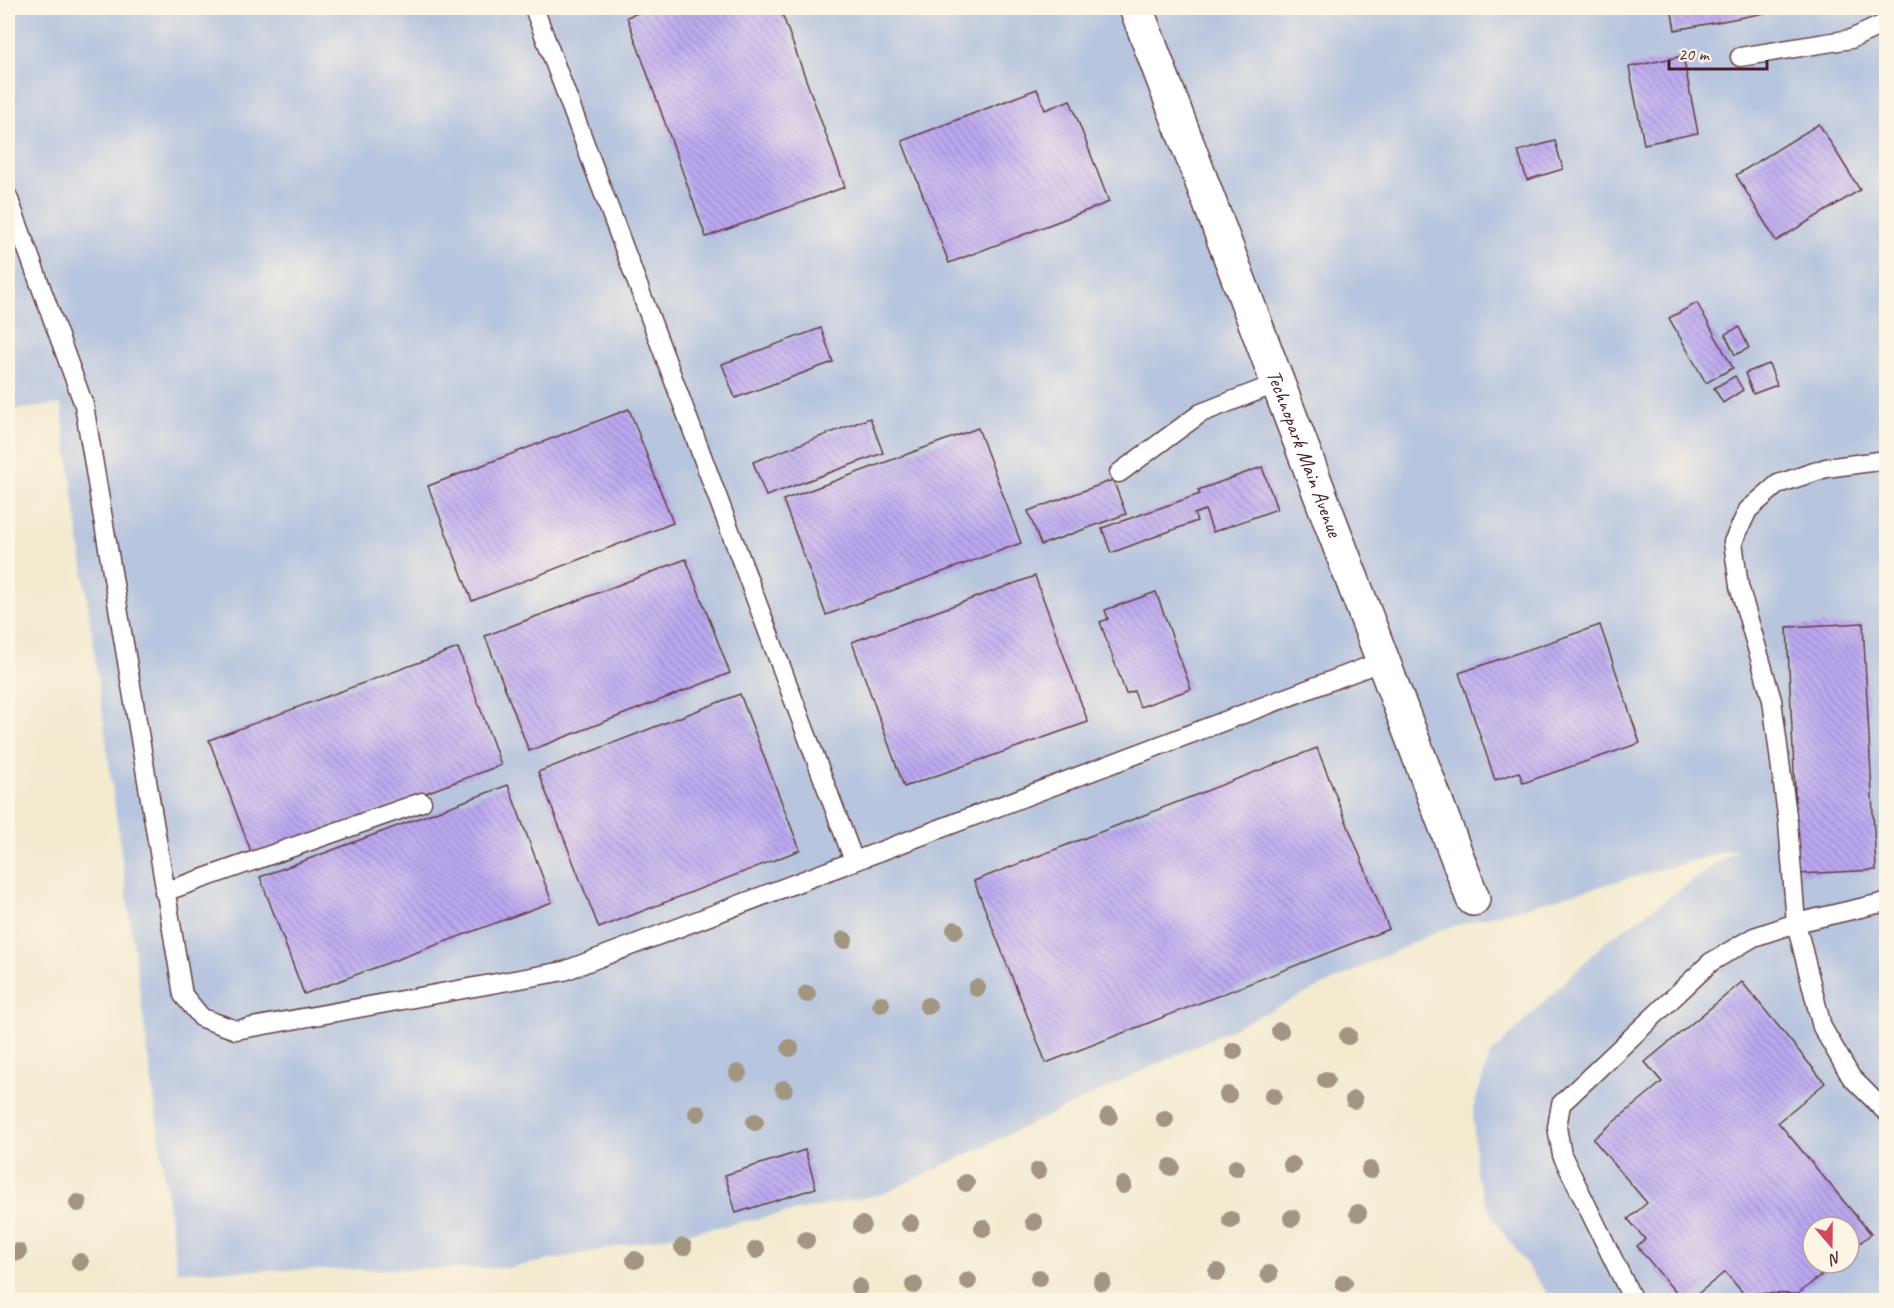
<svg xmlns="http://www.w3.org/2000/svg" width="1894" height="1308" font-family="Caveat,sans-serif">
<defs>
<pattern id="building-back-hatch" width="6" height="6" patternUnits="userSpaceOnUse" patternTransform="scale(1.5)"><rect width="6" height="6" fill="#bba8f1"/><path d="M-1 5l2 2M0 0l6 6M5-1l2 2" fill="none" stroke="#9a88c3"/></pattern>
</defs>
<rect width="100%" height="100%" fill="#fcf5e5"/>
<filter id="ink" filterUnits="userSpaceOnUse"><feTurbulence type="fractalNoise" baseFrequency=".0167" numOctaves="2"/><feDisplacementMap in="SourceGraphic" scale="12" xChannelSelector="R" yChannelSelector="G"/><feConvolveMatrix kernelMatrix="1 2 1 2 8 2 1 2 1" color-interpolation-filters="sRGB"/></filter>
<filter id="wash" filterUnits="userSpaceOnUse"><feTurbulence type="fractalNoise" baseFrequency=".008" numOctaves="4" result="noise"/><feDisplacementMap in="SourceGraphic" scale="24" xChannelSelector="R" yChannelSelector="G"/><feGaussianBlur stdDeviation="1.35" result="paint"/><feColorMatrix in="noise" values="0 0 0 0 0 0 0 0 0 0 0 0 0 0 0 0 0 1.4 0 .05"/><feComposite in="paint" operator="in"/></filter>
<g filter="url(#wash)">
<rect width="100%" height="100%" fill="#f3ead0"/>
<!-- industrial -->
<path fill="#b8c5de" fill-rule="evenodd" d="M8,8H1886V1300H1552L1492,1217L1476,1175L1473,1109L1490,1055L1604,943L1739,848L1440,930L883,1194L509,1268L177,1271L61,404L8,411ZM1813,1227H1849V1263H1813Z"/>
<g id="blocks">
<!-- building -->
<g fill="url(#building-back-hatch)">
<path d="M652,8H780L845,187L706,237L627,17Z"/>
<path d="M1671,8H1786V9L1675,30Z"/>
<path d="M1683,56L1698,133L1644,144L1629,67Z"/>
<path d="M1037,89L1045,110L1070,100L1109,202L949,263L902,141Z"/>
<path d="M1819,124L1860,190L1776,241L1736,175Z"/>
<path d="M1555,141L1563,169L1527,180L1518,151Z"/>
<path d="M1697,303L1733,368L1706,383L1669,318Z"/>
<path d="M1739,327L1749,348L1735,355L1725,334Z"/>
<path d="M821,328L833,362L735,398L722,364Z"/>
<path d="M1769,364L1777,385L1753,394L1745,373Z"/>
<path d="M1735,376L1743,390L1723,403L1714,388Z"/>
<path d="M629,409L673,523L472,601L428,486Z"/>
<path d="M870,418L883,453L766,496L753,462Z"/>
<path d="M978,428L1021,543L826,615L783,500Z"/>
<path d="M1262,467L1277,509L1213,532L1205,510L1194,514L1197,521L1111,553L1102,528L1200,494L1198,490Z"/>
<path d="M1113,480L1126,514L1041,545L1028,511Z"/>
<path d="M686,559L730,673L529,751L485,636Z"/>
<path d="M1035,576L1088,722L904,787L852,642Z"/>
<path d="M1156,592L1191,689L1140,707L1134,691L1126,694L1100,622L1108,619L1105,610Z"/>
<path d="M1863,623L1876,870L1799,874L1787,627Z"/>
<path d="M1600,625L1640,743L1523,783L1519,772L1495,780L1459,673Z"/>
<path d="M458,648L501,765L253,857L209,740Z"/>
<path d="M740,694L800,850L599,928L538,772Z"/>
<path d="M1317,748L1389,929L1046,1063L974,881Z"/>
<path d="M508,785L552,902L304,994L260,877Z"/>
<path d="M1742,982L1825,1083L1778,1122L1871,1234L1849,1252V1227H1813V1263H1836L1798,1294L1743,1293L1725,1272L1690,1300H1682L1637,1246L1645,1239L1628,1219L1647,1203L1593,1139L1662,1082L1645,1062Z"/>
<path d="M805,1150L816,1188L736,1213L725,1175Z"/>
</g>
</g>
</g>
<g filter="url(#ink)">
<use href="#blocks" fill-opacity="0" stroke="#633d44" stroke-width="1.5"/>
<g fill="none" stroke-linecap="round" stroke-linejoin="round">
<defs>
<g id="service">
<path d="M534,8L854,861"/>
<path d="M1740,57L1851,39L1886,23"/>
<path d="M8,197L84,405L183,995L202,1018L236,1030L564,971L1383,661"/>
<path d="M1119,473L1201,413L1278,383"/>
<path d="M164,892L422,802"/>
<path d="M1886,902L1796,923L1822,1027L1851,1077L1886,1112"/>
<path d="M1633,1300L1562,1155L1557,1127L1561,1104L1711,962L1754,937L1796,923L1788,823L1772,700L1739,586L1733,542L1748,510L1778,484L1826,468L1886,460"/>
</g>
<g id="minor">
<path id="s1" d="M1136,8L1473,899"/>
</g>
</defs>
<!-- service casing -->
<use href="#service" stroke="#633d44" stroke-width="21"/>
<!-- minor casing -->
<use href="#minor" stroke="#633d44" stroke-width="36"/>
<!-- service -->
<use href="#service" stroke="#fff" stroke-width="18"/>
<!-- minor -->
<use href="#minor" stroke="#fff" stroke-width="33"/>
</g>
<!-- trees -->
<g fill="#a29682">
<circle cx="955" cy="930" r="9"/>
<circle cx="844" cy="940" r="9"/>
<circle cx="977" cy="988" r="9"/>
<circle cx="807" cy="994" r="9"/>
<circle cx="881" cy="1004" r="9"/>
<circle cx="928" cy="1006" r="9"/>
<circle cx="1280" cy="1031" r="9"/>
<circle cx="1348" cy="1036" r="9"/>
<circle cx="790" cy="1048" r="9"/>
<circle cx="1234" cy="1051" r="9"/>
<circle cx="738" cy="1073" r="9"/>
<circle cx="1326" cy="1080" r="9"/>
<circle cx="784" cy="1089" r="9"/>
<circle cx="1228" cy="1095" r="9"/>
<circle cx="1273" cy="1096" r="9"/>
<circle cx="1354" cy="1100" r="9"/>
<circle cx="697" cy="1113" r="9"/>
<circle cx="1109" cy="1116" r="9"/>
<circle cx="1165" cy="1119" r="9"/>
<circle cx="755" cy="1122" r="9"/>
<circle cx="1292" cy="1165" r="9"/>
<circle cx="1171" cy="1167" r="9"/>
<circle cx="1236" cy="1168" r="9"/>
<circle cx="1370" cy="1170" r="9"/>
<circle cx="1038" cy="1171" r="9"/>
<circle cx="966" cy="1183" r="9"/>
<circle cx="1123" cy="1185" r="9"/>
<circle cx="78" cy="1203" r="9"/>
<circle cx="1358" cy="1213" r="9"/>
<circle cx="1292" cy="1218" r="9"/>
<circle cx="1231" cy="1220" r="9"/>
<circle cx="1034" cy="1222" r="9"/>
<circle cx="910" cy="1223" r="9"/>
<circle cx="862" cy="1225" r="9"/>
<circle cx="983" cy="1228" r="9"/>
<circle cx="806" cy="1240" r="9"/>
<circle cx="683" cy="1247" r="9"/>
<circle cx="756" cy="1250" r="9"/>
<circle cx="18" cy="1252" r="9"/>
<circle cx="635" cy="1260" r="9"/>
<circle cx="80" cy="1262" r="9"/>
<circle cx="1217" cy="1272" r="9"/>
<circle cx="1269" cy="1274" r="9"/>
<circle cx="1039" cy="1278" r="9"/>
<circle cx="968" cy="1281" r="9"/>
<circle cx="1102" cy="1282" r="9"/>
<circle cx="1344" cy="1283" r="9"/>
<circle cx="914" cy="1285" r="9"/>
<circle cx="859" cy="1287" r="9"/>
</g>
</g>
<g text-anchor="middle" stroke-width="6" stroke-linejoin="round" paint-order="stroke">
<!-- street labels -->
<g font-size="21" fill="#4a1f2b" stroke="#fcf5e5">
<text dy="7" stroke="none"><textPath href="#s1" startOffset="476">Technopark Main Avenue</textPath></text>
</g>
</g>
<!-- margin -->
<rect width="1894" height="1308" fill="none" stroke="#fcf5e5" stroke-width="30"/>
<!-- north arrow -->
<g transform="translate(1831 1245) rotate(160)"><circle r="28" fill="#fcf5e5" stroke="#b59f9b" stroke-width="1.5"/>
<path d="M0-4.5L10 22L0 15L-10 22Z" fill="#d1495b"/>
<text y="-9" font-size="16" font-weight="bold" text-anchor="middle" fill="#4a1f2b">N</text>
</g>
<!-- scale -->
<path d="M1669 60v9h98v-9" fill="none" stroke="#4a1f2b" stroke-width="3"/>
<text x="1678" y="60" font-size="18" fill="#4a1f2b" stroke="#fcf5e5" stroke-width="4.5" paint-order="stroke">20 m</text>
</svg>
